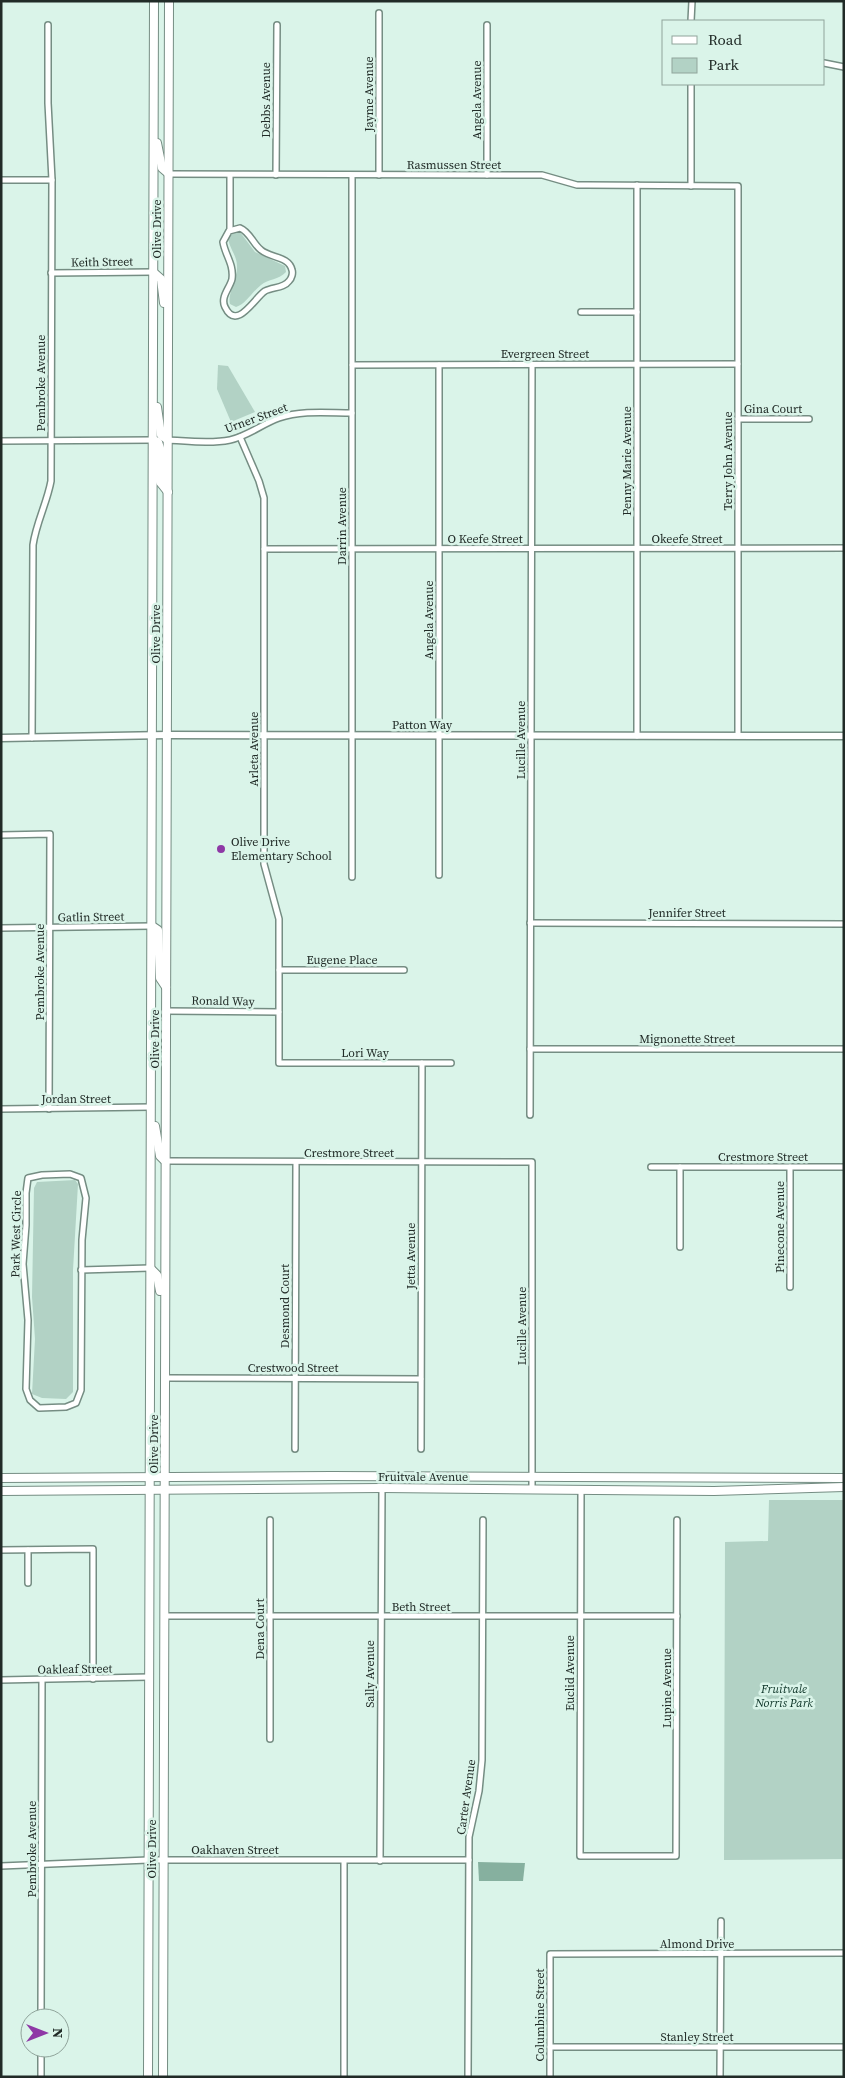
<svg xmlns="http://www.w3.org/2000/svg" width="845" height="2078" font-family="'Source Serif 4',serif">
<rect width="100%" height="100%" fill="#daf4e9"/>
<!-- green -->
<g fill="#b2d2c5">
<path d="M233,232H240L255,252L285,266L286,272C279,280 268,279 261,285C252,292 246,304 236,307L230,304C227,294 238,278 237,266C237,255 228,247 228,236Z"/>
<path d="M218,365L228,366L255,412L231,422L217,389Z"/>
<path d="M75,1180L78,1184L73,1270V1392L66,1399L42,1398L32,1394L35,1339L32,1297L34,1188L37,1182Z"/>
<path d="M769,1500H844V1859L724,1860L725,1542L768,1541Z"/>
</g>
<!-- water -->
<path fill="#86b09f" d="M478,1862L525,1863L523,1881H479Z"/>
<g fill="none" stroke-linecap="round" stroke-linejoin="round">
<defs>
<g id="minor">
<path d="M691,21L692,1"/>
<path d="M824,63L844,67"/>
<path d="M169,174L542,175L577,185H587L738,186V736"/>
<path d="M230,175V230"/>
<path d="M276,175L277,25"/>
<path d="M352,175V877"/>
<path d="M379,175V13"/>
<path d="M487,175V25"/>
<path d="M1,180H52"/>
<path d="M691,186V84"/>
<path d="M240,228C250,232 253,244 261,250C270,258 289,256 292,270C293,273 292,278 289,281C284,288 273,287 265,291C255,297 237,332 225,307C220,297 230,288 232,279C234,264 225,255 223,242L229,231Z"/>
<path d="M51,273L153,272"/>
<path d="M581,312H637"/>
<path d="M352,365L738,364"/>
<path d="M439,365V875"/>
<path d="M738,419H809"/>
<path d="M240,437L259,481L264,498V864L279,919V1063H451"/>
<path d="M168,440C188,441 210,444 230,440C248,436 262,424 279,418C302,410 328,413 352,413"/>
<path d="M1,441L153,440"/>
<path d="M264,549L844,548"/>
<path d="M637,736V185"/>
<path d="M32,738L33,545C36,523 47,503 51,481L52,180L48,103V25"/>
<path d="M1,835L50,834L49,1109"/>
<path d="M530,923L844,924"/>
<path d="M1,928L152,926"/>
<path d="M279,970H404"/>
<path d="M166,1011L279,1012"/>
<path d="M530,1049H844"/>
<path d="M1,1109L151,1107"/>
<path d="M530,1115L532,364"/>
<path d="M165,1161L532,1162V1490"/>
<path d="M651,1167H844"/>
<path d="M680,1167V1247"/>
<path d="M790,1167V1287"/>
<path d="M70,1174L81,1178L86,1198L82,1240L81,1390L76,1403L66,1407L39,1408L30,1400L26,1389L28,1320L23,1264L26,1225V1193L28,1178L42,1175Z"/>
<path d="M81,1270L150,1268"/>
<path d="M165,1378L421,1379"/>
<path d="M295,1449L296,1163"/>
<path d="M421,1449L422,1063"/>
<path d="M581,1490L580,1856H676L677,1520"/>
<path d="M1,1550L93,1549V1679"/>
<path d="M28,1550V1583"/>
<path d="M165,1616H677"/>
<path d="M1,1680L149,1677"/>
<path d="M270,1739V1520"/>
<path d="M380,1861L382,1488"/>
<path d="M1,1866L148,1860H469"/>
<path d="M41,2018L42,1680"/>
<path d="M550,2047H844"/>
<path d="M41,2077V2048"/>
<path d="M344,2077V1861"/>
<path d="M468,2077L469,1837L479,1791L482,1760L483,1520"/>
<path d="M550,2077V1954L844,1953"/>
<path d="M720,2077L721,1921"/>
</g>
<path id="tertiary" d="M1,738L167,735L844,736"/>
<g id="secondary">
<path d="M157,143L162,168L169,174"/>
<path d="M153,272L161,279L164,303"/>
<path d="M157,407L161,435L168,440"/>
<path d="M153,440L158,442L160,448V482L168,492"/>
<path d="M152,926L158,930L160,978L166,987"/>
<path d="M155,1126L160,1156L164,1160"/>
<path d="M150,1268L157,1275L160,1291"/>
<path d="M1,1478L331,1476L844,1478"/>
<path d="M1,1491L382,1488L714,1491L844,1487"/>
<path d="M148,2077L154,1"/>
<path d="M163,2077L169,1"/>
</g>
</defs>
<!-- minor casing -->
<use href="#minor" stroke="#758d83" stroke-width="8"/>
<!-- tertiary casing -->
<use href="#tertiary" stroke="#758d83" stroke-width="9"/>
<!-- secondary casing -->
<use href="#secondary" stroke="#758d83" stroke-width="10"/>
<!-- minor -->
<use href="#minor" stroke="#fff" stroke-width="5"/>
<!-- tertiary -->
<use href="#tertiary" stroke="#fff" stroke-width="6"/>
<!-- secondary -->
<use href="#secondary" stroke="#fff" stroke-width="8"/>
</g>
<!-- markers -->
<circle fill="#8e38a6" stroke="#daf4e9" stroke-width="2" cx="221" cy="849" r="5"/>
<g text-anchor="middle" stroke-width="5" stroke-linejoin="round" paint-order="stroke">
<!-- street labels -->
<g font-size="12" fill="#212b27" stroke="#daf4e9">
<text transform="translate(369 94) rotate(-90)" y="4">Jayme Avenue</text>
<text transform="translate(266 100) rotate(-90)" y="4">Debbs Avenue</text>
<text transform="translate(477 100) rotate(-90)" y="4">Angela Avenue</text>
<text x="454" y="169">Rasmussen Street</text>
<text transform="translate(157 229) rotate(-90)" y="4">Olive Drive</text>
<text transform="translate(102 262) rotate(-1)" y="4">Keith Street</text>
<text x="545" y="358">Evergreen Street</text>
<text transform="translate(41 383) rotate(-90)" y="4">Pembroke Avenue</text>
<text x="773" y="413">Gina Court</text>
<text transform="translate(256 418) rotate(-20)" y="4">Urner Street</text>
<text transform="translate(627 461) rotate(-90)" y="4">Penny Marie Avenue</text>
<text transform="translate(728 461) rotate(-90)" y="4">Terry John Avenue</text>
<text transform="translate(342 526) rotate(-90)" y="4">Darrin Avenue</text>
<text x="485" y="543">O Keefe Street</text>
<text x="687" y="543">Okeefe Street</text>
<text transform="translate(429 620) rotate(-90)" y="4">Angela Avenue</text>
<text transform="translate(156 634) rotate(-90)" y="4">Olive Drive</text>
<text x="422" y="729">Patton Way</text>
<text transform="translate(521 740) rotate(-90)" y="4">Lucille Avenue</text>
<text transform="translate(254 749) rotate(-90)" y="4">Arleta Avenue</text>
<text x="687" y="917">Jennifer Street</text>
<text transform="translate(91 917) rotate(-1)" y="4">Gatlin Street</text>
<text x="342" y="964">Eugene Place</text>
<text transform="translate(40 972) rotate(-90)" y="4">Pembroke Avenue</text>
<text transform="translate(223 1001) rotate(1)" y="4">Ronald Way</text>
<text transform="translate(155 1039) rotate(-90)" y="4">Olive Drive</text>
<text x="687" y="1043">Mignonette Street</text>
<text x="365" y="1057">Lori Way</text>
<text x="76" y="1103">Jordan Street</text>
<text x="349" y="1157">Crestmore Street</text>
<text x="763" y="1161">Crestmore Street</text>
<text transform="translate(780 1227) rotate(-90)" y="4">Pinecone Avenue</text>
<text transform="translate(16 1234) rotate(-89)" y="4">Park West Circle</text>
<text transform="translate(411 1256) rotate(-90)" y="4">Jetta Avenue</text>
<text transform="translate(285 1306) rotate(-90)" y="4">Desmond Court</text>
<text transform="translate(522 1326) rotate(-90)" y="4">Lucille Avenue</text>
<text x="293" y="1372">Crestwood Street</text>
<text transform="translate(154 1444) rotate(-90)" y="4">Olive Drive</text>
<text x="423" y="1481">Fruitvale Avenue</text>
<text x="421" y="1611">Beth Street</text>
<text transform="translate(260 1629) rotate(-90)" y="4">Dena Court</text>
<text transform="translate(75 1669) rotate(-1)" y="4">Oakleaf Street</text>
<text transform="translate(570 1673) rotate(-90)" y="4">Euclid Avenue</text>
<text transform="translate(370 1674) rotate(-90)" y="4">Sally Avenue</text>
<text transform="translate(667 1688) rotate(-90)" y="4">Lupine Avenue</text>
<text transform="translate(466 1797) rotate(-82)" y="4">Carter Avenue</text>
<text transform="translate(32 1849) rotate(-90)" y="4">Pembroke Avenue</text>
<text transform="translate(152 1849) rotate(-90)" y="4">Olive Drive</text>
<text x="235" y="1854">Oakhaven Street</text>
<text x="697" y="1948">Almond Drive</text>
<text transform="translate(540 2015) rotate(-90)" y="4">Columbine Street</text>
<text x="697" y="2041">Stanley Street</text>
</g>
<!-- poi labels -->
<g font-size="12" fill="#212b27" stroke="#daf4e9" text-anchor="start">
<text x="231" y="846">Olive Drive<tspan x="231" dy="14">Elementary School</tspan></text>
</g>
<!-- park labels -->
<g font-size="12" font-style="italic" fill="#093124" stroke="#daf4e9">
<text x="784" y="1693">Fruitvale<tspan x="784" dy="14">Norris Park</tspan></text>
</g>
</g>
<!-- border -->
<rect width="845" height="2078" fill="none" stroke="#212b27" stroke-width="5"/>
<!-- legend -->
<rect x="662" y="20" width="162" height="65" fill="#daf4e9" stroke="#90a49b"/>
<rect x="672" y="36" width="25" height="8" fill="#ffffff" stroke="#90a49b"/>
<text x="708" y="45" font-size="15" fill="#212b27">Road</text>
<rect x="672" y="58" width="25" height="15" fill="#b2d2c5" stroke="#90a49b"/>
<text x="708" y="70" font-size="15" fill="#212b27">Park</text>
<!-- north arrow -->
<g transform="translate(45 2033) rotate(90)"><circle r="24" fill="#daf4e9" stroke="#90a49b"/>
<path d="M0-4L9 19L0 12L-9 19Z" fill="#8e38a6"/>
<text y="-8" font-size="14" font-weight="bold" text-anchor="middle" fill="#212b27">N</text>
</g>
</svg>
